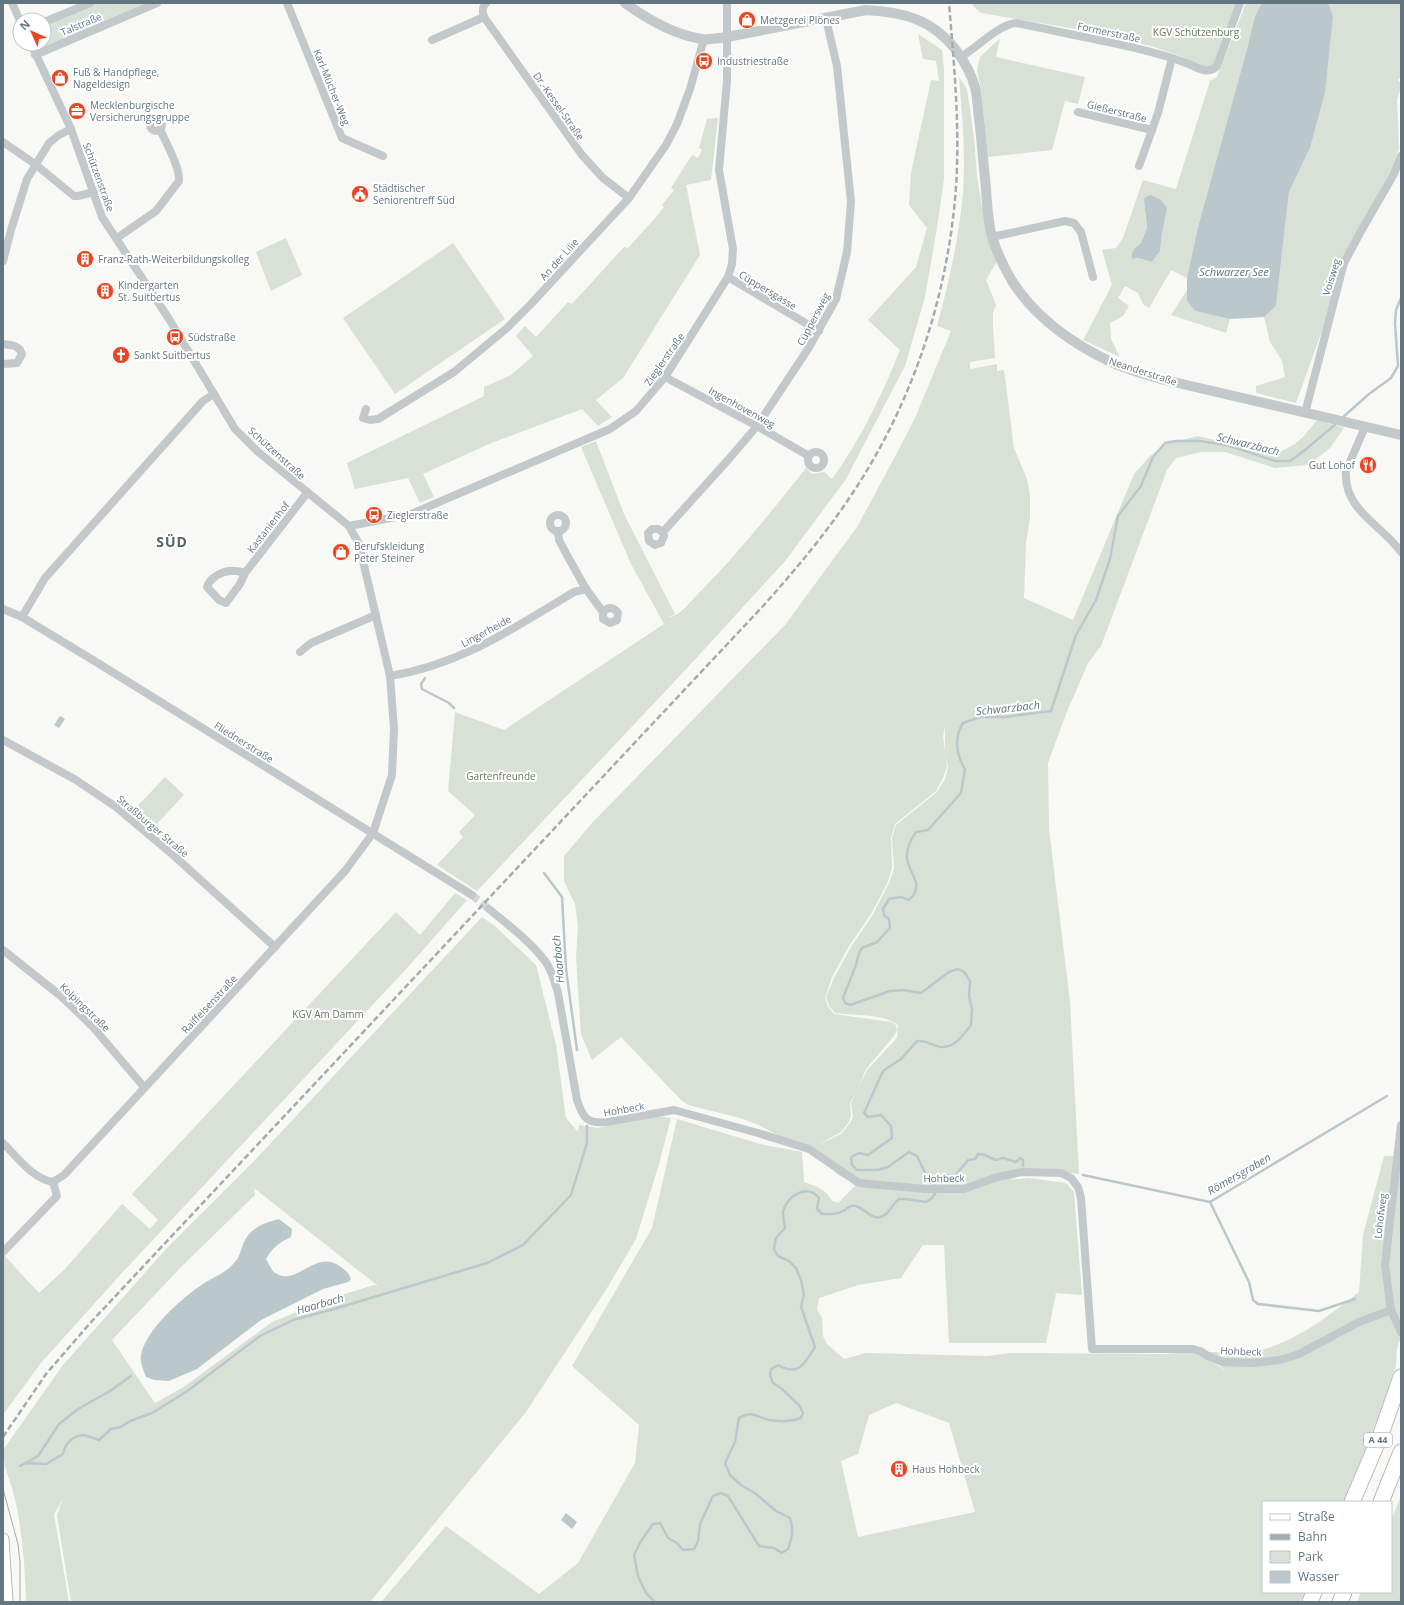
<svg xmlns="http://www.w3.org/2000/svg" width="1404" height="1605" font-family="'Open Sans',sans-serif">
<rect width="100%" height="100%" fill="#f8f8f5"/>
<!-- green -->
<g fill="#d9e0d6" fill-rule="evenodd">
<path d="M88,3H155L37,53L33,44H44V22Z"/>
<path d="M973,3H1237L1217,59L1212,66L1206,68L1198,65L1183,57L1151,46L1076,29L981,13L973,6Z"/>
<path d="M1246,3H1262L1255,16L1247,49L1198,227L1187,278L1171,270L1149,308L1143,304L1138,293L1125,286L1118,298L1129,306L1123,316L1110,323L1111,339L1120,357L1083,340L1112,285L1102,250L1116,248L1123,238L1143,180L1176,189L1210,81L1217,77ZM1145,213L1162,233L1160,251L1152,262L1138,258L1133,259L1132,254L1134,249L1141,243L1147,228Z"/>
<path d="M1328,3H1401V76L1398,80L1401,83V88L1397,99L1399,148L1391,172L1342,259L1327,317L1296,403L1256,393V386L1285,377L1282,361L1270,342L1264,317L1276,306L1289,192L1310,148L1330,36L1333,16Z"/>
<path d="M918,34L942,50L944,70V179L936,234L925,297L905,366L846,479L786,560L690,665L477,891L437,865L463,837L459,832L475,815L448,791L455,712L504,730L664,624L631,564L581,447L596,441L624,514L675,614L669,617C681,616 692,599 701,591C739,552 772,511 806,468L812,474L824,472L832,479C861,439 882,395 900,350L868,320L916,267L927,228L909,205L911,173L931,80L939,81L936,61L923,59Z"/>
<path d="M1000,38L996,57L1085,77L1078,104L1065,101L1052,150L988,157L982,96L977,70L980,57Z"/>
<path d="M959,77L967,89L974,137L977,177L982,206L997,261L986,280L996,305L993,313V326L995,358L970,362V369L997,364V371L1004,370L1014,448L1027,479L1030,495V518L1026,543L1024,598L1073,620L1134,474L1150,456L1166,444L1198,436L1276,454L1295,444L1304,436L1317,420L1344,428L1330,448L1308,465L1275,468L1225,452H1201L1176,458L1167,470L1101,646L1088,663L1066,714L1048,763L1049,829L1070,1002L1079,1174L1034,1169L1010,1180L1028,1178L1066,1183L1074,1192L1082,1295L1056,1293L1046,1343H949L944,1245H923L901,1278L858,1285L819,1298L817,1309L822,1318L823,1336L827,1344L844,1359L866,1353L987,1356L1010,1353L1163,1354L1195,1352L1225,1370L1207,1352C1223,1352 1253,1353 1268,1348C1300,1338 1333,1313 1359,1292L1363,1235L1384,1156H1401V1337L1397,1348L1396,1365L1381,1410L1344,1502H1263V1592H1305L1300,1602H381L446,1526L539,1594L578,1563L635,1463L639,1425L572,1366L652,1228L677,1119L760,1144L802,1152L804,1182C816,1186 826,1189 832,1201L838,1203L855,1186C848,1177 833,1177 831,1164L759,1125L740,1118L688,1105L681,1100L621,1037L592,1060L581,1034L576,958L578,926L575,904L564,881V856L592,823L785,625L857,527L897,453L915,418L951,331L937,326C949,282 959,238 963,192C966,154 962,115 959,77ZM945,726V753L948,767L945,779L937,792L896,825L892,838L894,869L889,883L872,916L851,947L834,978L826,997L829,1006L835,1013C856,1016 881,1013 898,1025L897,1038L867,1070L851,1103L853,1117L850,1123L841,1134L818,1145L841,1132L849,1122L851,1115L850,1103L858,1089L866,1069L894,1036L897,1030L896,1025L891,1022L834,1014L828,1007L825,998L832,977L849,946L871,914L888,882L892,868L891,838L895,824L936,791L943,778L947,766L943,736ZM896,1403L949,1423L975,1512L858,1537L841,1461L858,1454L869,1415Z"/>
<path d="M718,118L711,180L686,185L700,255L623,378L596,400L612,417L598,426L582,409L489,444L423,474L434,497L420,503L408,478L355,489L347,463L484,396V387L511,375L533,356L516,336L525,326L536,337L568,302L572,304L624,247L628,248L657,216L664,207L662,205L674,190L671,188L692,155L698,158L702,150L699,148L707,119Z"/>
<path d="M286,238L302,275L271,291L256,252Z"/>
<path d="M453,243L505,319L395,394L343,318Z"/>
<path d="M1187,290V301L1195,311L1230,319L1226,333L1171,315Z"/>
<path d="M165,777L184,795L152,829L132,812Z"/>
<path d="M455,893L467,900L408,967L121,1274L40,1364L3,1415V1254L39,1293L65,1269L122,1204L150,1229L158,1220L132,1194L396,912L420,935Z"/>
<path d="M482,917L496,927L536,965L556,1045L566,1118L578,1132L579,1125L598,1128L658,1116L671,1118L659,1164L636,1239L609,1285L526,1412L370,1602H71L57,1515L63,1499L54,1514L69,1602H26C25,1569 23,1536 16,1504C13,1485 3,1469 3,1450L63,1365L166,1249L255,1160ZM254,1188L378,1286L374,1285L328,1299L272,1322L185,1386L155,1403L112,1340L183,1265L255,1195Z"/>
<path d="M1401,1496V1602H1357L1361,1592H1391V1520Z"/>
</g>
<!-- water -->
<g fill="#bbc8cb">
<path d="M1262,3H1328L1333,16L1325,92L1310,148L1289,192L1276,306L1264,317L1230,319L1195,311L1187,301V278L1198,227L1247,49L1255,16Z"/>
<path d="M1150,195L1160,199L1167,208L1162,233L1160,251L1152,262L1138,258L1132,259V254L1134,249L1141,243L1147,228L1144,198Z"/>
<path d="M60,716L65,719L59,728L54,725Z"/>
<path d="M279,1219L292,1229L291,1237C280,1242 272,1248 266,1259C268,1262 271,1269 274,1272C297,1289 315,1247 341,1267C346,1271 349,1273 351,1279L348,1282L323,1289L261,1320L197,1369L169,1381L154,1380L146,1377C144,1372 142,1367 141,1362C138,1335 185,1295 206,1282C216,1276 227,1272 234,1263C239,1258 241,1251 243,1244C250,1228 263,1223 279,1219Z"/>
<path d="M566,1513L577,1522L572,1529L561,1520Z"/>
</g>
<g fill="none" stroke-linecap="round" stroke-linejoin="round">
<!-- stream -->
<g stroke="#bbc8cb" stroke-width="2.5">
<path d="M1342,418L1369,394L1391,378L1398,366L1395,323L1396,310L1401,298"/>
<path d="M425,678L421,684L422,689L449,703L454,708"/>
<path d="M544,873L562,897L566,969L577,1050"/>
<path d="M1083,1175L1210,1202L1387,1096"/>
<path d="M933,1182L944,1175L955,1176L968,1160L975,1159L978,1154L985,1155L996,1160L1003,1158L1016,1162L1020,1158L1023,1160V1166"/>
<path d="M1210,1202L1249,1282L1253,1300L1258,1304L1319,1311L1355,1299"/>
<path d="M26,1463L38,1456L59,1424L78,1409L110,1391L131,1376"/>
<path d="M20,1466L26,1463L46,1464L63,1454C65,1444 72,1436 83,1435C88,1435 94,1439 99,1440L111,1429L121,1427L130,1421L152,1413L186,1392L260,1336L293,1320L334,1309L487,1263L523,1245L571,1195L587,1143V1126"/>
<path d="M655,1602L646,1593L638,1576L634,1555L641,1541L653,1524L660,1523L668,1538L677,1543L683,1550L694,1549L698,1541L700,1524L713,1496L721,1493L728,1496L759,1546L774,1548L782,1553L788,1549C792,1539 794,1529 790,1518L776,1511L756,1494L741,1485L730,1475L725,1463L735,1442L739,1418C753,1410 756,1417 769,1420C781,1422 790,1422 801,1418L803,1413L799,1405L782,1389L773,1383L770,1375L771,1369L778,1365C799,1377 804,1364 815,1347L801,1307L804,1294L801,1280L796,1268L789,1261L778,1256L774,1249L776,1238L785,1228C784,1223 783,1216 783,1212C786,1196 808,1183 819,1198L817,1209L822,1214C829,1214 836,1215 843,1211C845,1210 848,1207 851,1206C864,1203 872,1227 887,1213C891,1209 894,1203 899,1199H906L926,1202L932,1198L936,1192L934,1183L925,1173L917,1156L909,1152L888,1167L878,1170H857L852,1165L851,1157L859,1153L868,1155L892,1138L891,1126L881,1115L868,1117L864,1113L883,1071L901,1059L917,1041C929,1040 932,1046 941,1047C955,1048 963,1035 971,1025L972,1009L969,996L970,981L964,972L958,969L949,972L921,993L903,990L890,991L850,1005L845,1003L843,998L856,965L859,953L862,948L877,942L890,928L889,919L884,915L883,909L889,899L901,897L909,900C927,883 906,872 907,856C907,847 911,839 916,832L928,830L961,793L965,769C956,755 954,737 963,723L980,717H1005L1051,711L1076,635L1096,600L1110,559L1118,516L1141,486L1153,457L1165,443L1176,441H1199L1227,445L1275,461H1290L1305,450L1337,423"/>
</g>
<!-- minor-tunnel -->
<path stroke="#d2d7d8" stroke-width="8" stroke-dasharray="8 4" stroke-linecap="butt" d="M472,895L489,909"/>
<defs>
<path id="secondary" d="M3,1539L7,1602"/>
<g id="motorway">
<path d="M1352,1502L1381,1434L1401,1377"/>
<path d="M1381,1502L1401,1452"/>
<path d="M1310,1602L1314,1592"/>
<path d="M1340,1602L1344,1592"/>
</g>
</defs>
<!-- secondary casing -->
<use href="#secondary" stroke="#b7bdc1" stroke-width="13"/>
<!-- motorway casing -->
<use href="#motorway" stroke="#b6babd" stroke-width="17"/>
<!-- minor -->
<g stroke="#c3c8cb" stroke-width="8">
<path d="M12,3L20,21"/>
<path d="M287,3L342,138L383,156"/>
<path d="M486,3C482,7 482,11 484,17L582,155L603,178L629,198"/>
<path d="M44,22L90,3"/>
<path d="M432,40L484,17"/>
<path d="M35,55L157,3"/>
<path d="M961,57C976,48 1000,24 1016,23C1042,28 1068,34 1094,39C1126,46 1158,52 1189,64C1198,68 1209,75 1217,66L1240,3"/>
<path d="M1078,112L1152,130L1158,113L1172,58"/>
<circle cx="156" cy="125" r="6"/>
<path d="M3,142L35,164L74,196H78L94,192"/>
<path d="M1139,166L1152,130"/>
<path d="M992,237L1065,221L1074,223L1081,232L1093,277"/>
<path d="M117,238L156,211L179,181C180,167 166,143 160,129"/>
<path d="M3,261L11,230L27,179L49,143L59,135L71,129"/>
<path d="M728,277L819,331"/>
<path d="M3,344C11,345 19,345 22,354L17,363L3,364"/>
<path d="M665,377L757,426L809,456"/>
<path d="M366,409L363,418L370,420L378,419L454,372L507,328L531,304L629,198L666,145L677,124L690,89L704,39"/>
<path d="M1305,413L1344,263L1360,233L1394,174L1401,156"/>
<path d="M1365,427L1346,471C1343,510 1382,525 1401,552"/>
<circle cx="816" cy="460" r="8"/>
<circle cx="558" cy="523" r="8"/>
<path d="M349,526L411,514L610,429L636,411L665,377L728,277L732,264L733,249L719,170L727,81V3"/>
<path d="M558,531L559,540L568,557L586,589L603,612V619L610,623L617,620L618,613C613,606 608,607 603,612"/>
<path d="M663,532L658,529H652L648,533L649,541L655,545L661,543L664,536L663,532L728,460L757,426L808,349L836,299L847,252L851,202L837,66L826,19"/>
<path d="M245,573C242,572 239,571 236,571C225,569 210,577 207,587L219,600L226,603L240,584L245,573L307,493"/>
<path d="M3,609L22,617L101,665L472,895"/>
<path d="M22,617L45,578L203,401L214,394"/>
<path d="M300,652L311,643L376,615"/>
<path d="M390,676C460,665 514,628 574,592L586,589"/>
<path d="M3,740L76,780L116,807L173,855L275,947"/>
<path d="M489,909C508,925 530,941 545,961C552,970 555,983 558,993L577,1100C583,1118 587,1124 607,1122L674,1110L758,1133L809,1149L859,1183L925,1189H964L997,1177L1022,1172L1061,1173L1071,1178L1078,1187L1081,1198L1092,1349H1193L1200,1351L1208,1356L1222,1362L1252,1363L1280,1360L1299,1354L1359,1322L1391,1310"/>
<path d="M3,950L62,997L92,1026L144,1087"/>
<path d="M1401,1125L1385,1265L1391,1310L1401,1332"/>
<path d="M3,1143C17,1157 33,1179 53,1182L64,1175L345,871L373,833L392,775L394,729L390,676L359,544L349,526L257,451L235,429L169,319L102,217L71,129L31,44"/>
<path d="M3,1252L57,1196L53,1182"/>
</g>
<!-- tertiary -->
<path stroke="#c3c8cb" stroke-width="10" d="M625,3C647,19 675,35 702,39C710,40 719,38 727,37L866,10C903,12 932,19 956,50C964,61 971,73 975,87C978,100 978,113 980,126C982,147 984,168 986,189C987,204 988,222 992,237C996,250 1005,269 1012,281C1035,317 1073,344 1111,362C1128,370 1147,375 1165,380L1401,435"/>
<!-- secondary -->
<use href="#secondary" stroke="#fff" stroke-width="11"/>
<!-- motorway -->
<use href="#motorway" stroke="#fff" stroke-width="15"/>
<!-- tram -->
<path stroke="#a3abb0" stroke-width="1" d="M3,1489L18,1544L20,1562V1602"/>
<!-- rail -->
<path stroke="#a3abb0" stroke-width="2.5" stroke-dasharray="6 3" stroke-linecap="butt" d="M3,1437L46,1374L92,1321L764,605C795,570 824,536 850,497C912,405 948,297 956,187C960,126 954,64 949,3"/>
</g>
<!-- icons -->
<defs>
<symbol id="shop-disc" viewBox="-11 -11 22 22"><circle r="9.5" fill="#e94724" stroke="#fff"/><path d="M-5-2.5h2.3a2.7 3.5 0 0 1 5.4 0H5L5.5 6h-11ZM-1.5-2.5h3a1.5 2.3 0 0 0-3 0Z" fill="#fff"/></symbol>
<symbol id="bus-disc" viewBox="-11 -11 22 22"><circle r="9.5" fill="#e94724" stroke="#fff"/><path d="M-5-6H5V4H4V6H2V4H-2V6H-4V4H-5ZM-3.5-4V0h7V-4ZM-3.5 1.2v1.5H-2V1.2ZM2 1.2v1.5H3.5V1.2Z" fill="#fff"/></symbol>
<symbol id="office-disc" viewBox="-11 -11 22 22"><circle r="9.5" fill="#e94724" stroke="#fff"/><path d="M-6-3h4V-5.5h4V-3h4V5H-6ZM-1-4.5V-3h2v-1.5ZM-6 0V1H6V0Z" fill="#fff"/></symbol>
<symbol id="civic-disc" viewBox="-11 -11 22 22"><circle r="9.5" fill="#e94724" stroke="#fff"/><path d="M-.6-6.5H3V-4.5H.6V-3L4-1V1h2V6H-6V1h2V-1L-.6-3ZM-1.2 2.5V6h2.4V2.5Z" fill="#fff"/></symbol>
<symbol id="building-disc" viewBox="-11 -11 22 22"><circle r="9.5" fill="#e94724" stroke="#fff"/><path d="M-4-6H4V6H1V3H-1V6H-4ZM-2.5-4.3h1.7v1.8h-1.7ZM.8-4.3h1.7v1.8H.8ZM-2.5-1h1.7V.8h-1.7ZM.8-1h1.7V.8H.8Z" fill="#fff"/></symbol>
<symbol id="church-disc" viewBox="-11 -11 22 22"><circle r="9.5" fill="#e94724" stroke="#fff"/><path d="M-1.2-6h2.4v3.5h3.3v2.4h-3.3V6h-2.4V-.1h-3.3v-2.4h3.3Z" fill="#fff"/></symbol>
<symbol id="restaurant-disc" viewBox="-11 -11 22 22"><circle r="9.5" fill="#e94724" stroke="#fff"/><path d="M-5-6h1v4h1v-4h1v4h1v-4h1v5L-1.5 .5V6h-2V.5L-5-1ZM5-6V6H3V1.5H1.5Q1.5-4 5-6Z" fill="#fff"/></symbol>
</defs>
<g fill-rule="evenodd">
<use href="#shop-disc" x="737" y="10" width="20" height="20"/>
<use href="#bus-disc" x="694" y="51" width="20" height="20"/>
<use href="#shop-disc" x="50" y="68" width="20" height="20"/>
<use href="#office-disc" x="67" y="101" width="20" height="20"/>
<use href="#civic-disc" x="350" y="184" width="20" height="20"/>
<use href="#building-disc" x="75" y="249" width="20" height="20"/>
<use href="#building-disc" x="95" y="281" width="20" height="20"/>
<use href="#bus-disc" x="165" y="327" width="20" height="20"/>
<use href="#church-disc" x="111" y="345" width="20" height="20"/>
<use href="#restaurant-disc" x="1358" y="455" width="20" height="20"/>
<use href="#bus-disc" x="364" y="505" width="20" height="20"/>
<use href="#shop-disc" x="331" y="542" width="20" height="20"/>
<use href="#building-disc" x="889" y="1459" width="20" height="20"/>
</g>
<g text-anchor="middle" stroke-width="4" stroke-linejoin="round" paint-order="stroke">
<!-- shield labels -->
<rect fill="#fff" stroke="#919ea7" stroke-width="1" x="1364" y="1433" width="28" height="14" rx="3"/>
<g font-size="9" font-weight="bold" fill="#627581">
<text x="1378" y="1443">A 44</text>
</g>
<!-- poi labels -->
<g font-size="10" fill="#627581" stroke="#fff" text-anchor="start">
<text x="760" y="24">Metzgerei Plönes</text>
<text x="717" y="65">Industriestraße</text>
<text x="73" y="76">Fuß &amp; Handpflege,<tspan x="73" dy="12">Nageldesign</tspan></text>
<text x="90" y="109">Mecklenburgische<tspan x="90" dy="12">Versicherungsgruppe</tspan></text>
<text x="373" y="192">Städtischer<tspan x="373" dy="12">Seniorentreff Süd</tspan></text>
<text x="98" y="263">Franz-Rath-Weiterbildungskolleg</text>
<text x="118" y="289">Kindergarten<tspan x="118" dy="12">St. Suitbertus</tspan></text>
<text x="188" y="341">Südstraße</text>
<text x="134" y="359">Sankt Suitbertus</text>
<text x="1355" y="469" text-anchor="end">Gut Lohof</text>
<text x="387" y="519">Zieglerstraße</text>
<text x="354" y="550">Berufskleidung<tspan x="354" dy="12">Peter Steiner</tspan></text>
<text x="912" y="1473">Haus Hohbeck</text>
</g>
<!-- street labels -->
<g font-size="10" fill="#627581" stroke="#fff">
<text transform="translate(81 24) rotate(-23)" y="4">Talstraße</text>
<text transform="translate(1109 32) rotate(12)" y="4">Formerstraße</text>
<text transform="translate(332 87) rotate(68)" y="4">Karl-Mücher-Weg</text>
<text transform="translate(559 106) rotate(55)" y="4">Dr.-Kessel-Straße</text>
<text transform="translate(1117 111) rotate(14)" y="4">Gießerstraße</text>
<text transform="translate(99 177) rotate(70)" y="4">Schützenstraße</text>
<text transform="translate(559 259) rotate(-48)" y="4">An der Lilie</text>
<text transform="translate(1331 277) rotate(-73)" y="4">Voisweg</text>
<text transform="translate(768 290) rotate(31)" y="4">Cüppersgasse</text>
<text transform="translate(813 319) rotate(-62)" y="4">Cüppersweg</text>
<text transform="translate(664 359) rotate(-55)" y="4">Zieglerstraße</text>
<text transform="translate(1143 371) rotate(18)" y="4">Neanderstraße</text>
<text transform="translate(742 407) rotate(29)" y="4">Ingenhovenweg</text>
<text transform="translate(277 453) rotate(42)" y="4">Schützenstraße</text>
<text transform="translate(268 527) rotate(-52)" y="4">Kastanienhof</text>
<text transform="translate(486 631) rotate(-28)" y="4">Lingerheide</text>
<text transform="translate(244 742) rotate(32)" y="4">Fliednerstraße</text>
<text transform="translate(153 826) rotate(40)" y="4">Straßburger Straße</text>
<text transform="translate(209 1004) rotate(-47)" y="4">Raiffeisenstraße</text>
<text transform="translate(85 1007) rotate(44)" y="4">Kolpingstraße</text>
<text transform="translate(624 1109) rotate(-10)" y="4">Hohbeck</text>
<text transform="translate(944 1178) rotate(-1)" y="4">Hohbeck</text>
<text transform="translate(1380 1216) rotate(-83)" y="4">Lohofweg</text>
<text transform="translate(1241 1351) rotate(2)" y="4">Hohbeck</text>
</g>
<!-- park labels -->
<g font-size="10" fill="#667961" stroke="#fff">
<text x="1196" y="36">KGV Schützenburg</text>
<text x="501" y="780">Gartenfreunde</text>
<text x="328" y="1018">KGV Am Damm</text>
</g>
<!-- water labels -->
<g font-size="11" font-style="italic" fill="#5d757c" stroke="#fff">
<text x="1234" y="276">Schwarzer See</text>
<text transform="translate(1248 444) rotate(14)" y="4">Schwarzbach</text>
<text transform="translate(1008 708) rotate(-6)" y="4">Schwarzbach</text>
<text transform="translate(558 959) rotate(-95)" y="4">Haarbach</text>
<text transform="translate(1239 1174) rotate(-30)" y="4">Römersgraben</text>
<text transform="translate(320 1304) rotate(-16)" y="4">Haarbach</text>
</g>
<!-- district labels -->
<g font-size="14" font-weight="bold" letter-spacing="1" fill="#54626b" stroke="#fff">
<text x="172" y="547">SÜD</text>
</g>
</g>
<!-- border -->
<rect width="1404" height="1605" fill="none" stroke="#627581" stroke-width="8"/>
<!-- legend -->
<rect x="1262" y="1501" width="130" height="92" fill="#ffffff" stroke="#c0c8cd"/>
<rect x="1270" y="1514" width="20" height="6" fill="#ffffff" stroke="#c0c8cd"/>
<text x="1298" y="1521" font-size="12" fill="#627581">Straße</text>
<rect x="1270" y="1534" width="20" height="6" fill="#a3abb0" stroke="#c0c8cd"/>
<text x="1298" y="1541" font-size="12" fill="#627581">Bahn</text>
<rect x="1270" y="1551" width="20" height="12" fill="#d9e0d6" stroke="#c0c8cd"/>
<text x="1298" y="1561" font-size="12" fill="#627581">Park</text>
<rect x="1270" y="1571" width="20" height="12" fill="#bbc8cb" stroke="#c0c8cd"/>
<text x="1298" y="1581" font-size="12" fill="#627581">Wasser</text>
<!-- north arrow -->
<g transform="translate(32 32) rotate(315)"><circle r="19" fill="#ffffff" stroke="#c0c8cd"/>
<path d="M0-3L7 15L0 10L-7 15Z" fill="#e94724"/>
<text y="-6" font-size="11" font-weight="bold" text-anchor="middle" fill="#627581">N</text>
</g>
</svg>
